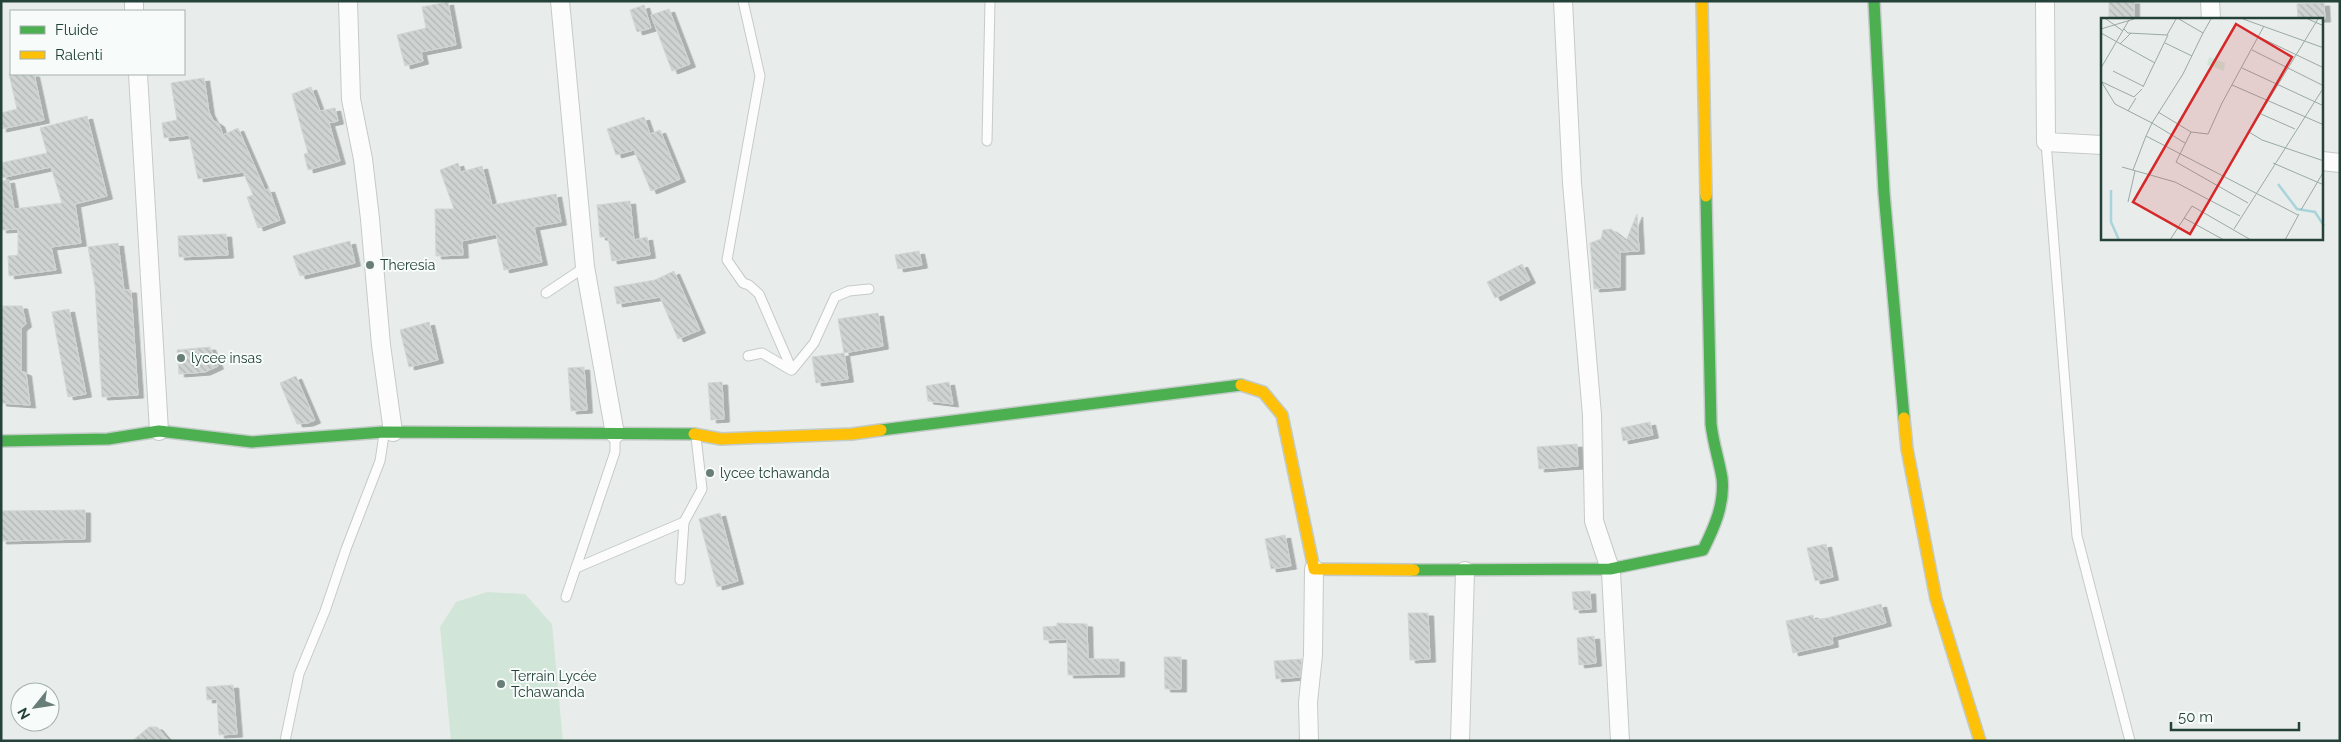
<svg xmlns="http://www.w3.org/2000/svg" width="2341" height="742" font-family="Raleway,sans-serif">
<defs>
<pattern id="building-back-hatch" width="6" height="6" patternUnits="userSpaceOnUse" patternTransform="scale(1.25)"><rect width="6" height="6" fill="#cfd4d2"/><path d="M-1 5l2 2M0 0l6 6M5-1l2 2" fill="none" stroke="#b2b7b5"/></pattern>
<filter id="shadow"><feDropShadow dx="5.5" dy="3" stdDeviation="0" flood-color="#0004"/></filter>
</defs>
<rect width="100%" height="100%" fill="#e8edeb"/>
<!-- grass -->
<path fill="#d1e6d8" d="M487,592L525,594L552,624L563,741H451L440,627L456,602Z"/>
<!-- building -->
<g fill="url(#building-back-hatch)" stroke="#d1d6d4" filter="url(#shadow)">
<rect x="2109" y="1" width="25" height="18"/>
<path d="M448,2L456,45L421,52L423,61L405,66L397,35L426,28L422,7Z"/>
<path d="M2324,3L2325,19H2298L2297,4Z"/>
<path d="M644,5L651,28L637,32L630,10Z"/>
<path d="M669,9L690,64L672,71L651,15Z"/>
<path d="M9,74H34L44,120L1,129V113L17,109Z"/>
<path d="M204,78L209,112L213,120L219,124L223,135L238,128L265,190L269,189L280,220L258,228L247,197L253,195L243,172L198,179L189,135L164,138L162,123L177,120L171,83Z"/>
<path d="M311,87L320,111L335,108L338,121L329,123L340,161L308,170L304,154L308,153L292,94Z"/>
<path d="M87,116L107,196L75,204L81,243L51,247L56,270L9,276L8,256L18,255V229L1,230V181L9,180L14,209L62,203L51,167L1,178V163L47,153L40,128Z"/>
<path d="M644,117L650,134L660,130L680,179L651,191L634,150L616,155L607,129Z"/>
<path d="M458,163L461,172L482,166L492,205L556,194L561,222L534,227L542,262L504,270L496,234L462,241L463,255L436,256L435,209H454L440,170Z"/>
<path d="M630,201L634,240L647,237L650,255L612,261L608,237H600L597,205Z"/>
<path d="M1637,214L1639,251L1620,252V287L1594,289L1590,243L1601,239L1603,230L1611,229L1626,241Z"/>
<path d="M226,234L228,255L179,257L178,236Z"/>
<path d="M350,241L355,263L300,276L293,256Z"/>
<path d="M118,243L124,290H131L138,395L102,397L95,286L88,247Z"/>
<path d="M919,251L922,265L898,269L895,255Z"/>
<path d="M1522,264L1530,280L1495,298L1487,282Z"/>
<path d="M674,271L700,330L678,339L660,297L617,304L614,287L655,280Z"/>
<path d="M1,306H22L26,324L21,328V371L26,373L30,405L1,403Z"/>
<path d="M69,309L86,394L68,397L52,312Z"/>
<path d="M878,313L883,346L844,353L838,319Z"/>
<path d="M429,322L438,360L409,367L400,330Z"/>
<path d="M210,347L218,366L205,372L179,374L177,350Z"/>
<path d="M844,353L848,379L816,383L812,357Z"/>
<path d="M584,367L587,410L571,411L568,368Z"/>
<path d="M296,376L315,420L308,423L297,424L280,383Z"/>
<path d="M722,382L724,419L711,420L708,383Z"/>
<path d="M949,382L953,404L928,401L926,386Z"/>
<path d="M1650,422L1653,435L1623,441L1621,428Z"/>
<path d="M1577,444L1578,466L1539,469L1537,447Z"/>
<path d="M85,510V539L1,541V511Z"/>
<path d="M720,513L738,581L717,587L699,519Z"/>
<path d="M1285,535L1291,566L1271,569L1265,539Z"/>
<path d="M1826,544L1833,577L1815,581L1807,548Z"/>
<path d="M1590,591L1591,609L1574,610L1572,592Z"/>
<path d="M1881,604L1886,623L1832,637L1833,644L1793,653L1786,621L1813,615L1814,620L1827,618Z"/>
<path d="M1408,613H1428L1430,659L1410,660Z"/>
<path d="M1057,623L1087,624L1088,659H1119V674L1068,675L1067,639L1044,640L1043,627L1057,626Z"/>
<path d="M1594,636L1596,663L1579,665L1577,638Z"/>
<path d="M1164,657H1181V689H1165Z"/>
<path d="M1302,659L1300,677L1276,679L1274,661Z"/>
<path d="M233,685L237,734L219,735L217,699L207,700L206,687Z"/>
<path d="M149,727H157L169,741H132Z"/>
</g>
<g fill="none" stroke-linecap="round" stroke-linejoin="round">
<defs>
<g id="lane">
<path d="M743,1L760,76L727,260L743,283L749,285L759,294L792,370L814,343L835,297L849,291L869,289"/>
<path d="M987,141L990,1"/>
<path d="M2046,142L2077,536L2130,741"/>
<path d="M546,293L585,267"/>
<path d="M748,356L762,353L791,370"/>
<path d="M576,568L684,522"/>
<path d="M680,580L684,522L702,489L696,437"/>
<path d="M566,597L615,452V435"/>
<path d="M285,741L299,674L325,611L346,549L380,461L384,435"/>
</g>
<g id="street">
<path d="M134,1V11"/>
<path d="M348,1L351,99L363,159L370,219L381,345L393,432"/>
<path d="M560,1L585,267L615,434"/>
<path d="M1563,1L1572,183L1592,415L1594,521L1611,572L1620,741"/>
<path d="M2045,1L2046,142L2102,145"/>
<path d="M2210,1L2211,19"/>
<path d="M138,74L159,431"/>
<path d="M2322,161L2340,163"/>
<path d="M1309,741L1308,702L1313,655L1314,569"/>
<path d="M1460,741L1465,571"/>
</g>
<g id="fast">
<path d="M1874,1L1884,193L1904,418"/>
<path d="M881,430L1241,385"/>
<path d="M1,441L108,439L159,431L252,442L384,432L694,434"/>
<path d="M1414,570L1610,569L1703,550C1714,528 1725,504 1722,478C1719,460 1713,443 1711,424L1706,196"/>
</g>
<g id="slow">
<path d="M1702,1L1706,196"/>
<path d="M1241,385L1263,392L1282,415L1314,569L1414,570"/>
<path d="M1904,418L1907,449L1936,599L1980,741"/>
<path d="M694,434L721,439L852,434L881,430"/>
</g>
</defs>
<!-- lane casing -->
<use href="#lane" stroke="#c5cac8" stroke-width="11"/>
<!-- street casing -->
<use href="#street" stroke="#c5cac8" stroke-width="20"/>
<!-- fast casing -->
<use href="#fast" stroke="#c3cbc8" stroke-width="14"/>
<!-- slow casing -->
<use href="#slow" stroke="#c3cbc8" stroke-width="14"/>
<!-- lane -->
<use href="#lane" stroke="#fcfcfc" stroke-width="9"/>
<!-- street -->
<use href="#street" stroke="#fcfcfc" stroke-width="18"/>
<!-- fast -->
<use href="#fast" stroke="#4caf50" stroke-width="11"/>
<!-- slow -->
<use href="#slow" stroke="#ffc107" stroke-width="11"/>
</g>
<!-- markers -->
<g fill="#697e78" stroke="#f7fbf9" stroke-width="2">
<circle cx="370" cy="265" r="5"/>
<circle cx="181" cy="358" r="5"/>
<circle cx="710" cy="473" r="5"/>
<circle cx="501" cy="684" r="5"/>
</g>
<g text-anchor="middle" stroke-width="4" stroke-linejoin="round" paint-order="stroke">
<!-- poi labels -->
<g font-size="14" fill="#24423a" stroke="#f7fbf9" text-anchor="start">
<text x="380" y="270">Theresia</text>
<text x="191" y="363">lycee insas</text>
<text x="720" y="478">lycee tchawanda</text>
<text x="511" y="681">Terrain Lycée<tspan x="511" dy="16">Tchawanda</tspan></text>
</g>
</g>
<!-- overview -->
<g transform="translate(2101 18)">
<rect width="222" height="222" fill="#e8edeb"/>
<path d="M108,39L124,45L123,53L106,47Z" fill="#d1e6d8"/>
<path fill="none" stroke="#a9d4db" stroke-width="2.5" d="M177,166L196,191L214,194L223,208M10,172V204L18,222"/>
<path fill="none" stroke="#9aa9a4" stroke-width="1" d="M5,1L22,13M78,1L102,15L110,1M142,1L223,30M207,1L223,8M217,1L148,114L161,122L223,143M0,11L33,1M23,11L27,15L66,17L75,1M0,15L54,45M158,19L223,50M64,25L91,38M19,26L30,15M151,32L223,68M0,50L28,2M141,50L223,88M12,53L42,68M0,63L14,86L51,105L45,118L197,197M1,64L33,79L41,71M131,67L223,107M42,69L67,17M27,93L35,80M57,94L90,114M160,96L194,111M84,125L51,105L82,56L102,15M172,145L223,167M21,149L74,164L139,198M32,152L45,118M27,184L34,153M147,185L75,144L90,114L107,116L121,85L163,8M200,192L223,153M83,200L123,222M133,211L223,69M69,222L91,188L150,222M184,222L198,196"/>
<path fill="#d62828" fill-opacity="0.15" stroke="#d62828" stroke-width="2.5" d="M135,6L191,39L89,216L32,184Z"/>
<rect width="222" height="222" fill="none" stroke="#24423a" stroke-width="2.5"/>
</g>
<!-- border -->
<rect width="2341" height="742" fill="none" stroke="#24423a" stroke-width="5"/>
<!-- legend -->
<rect x="10" y="10" width="175" height="65" fill="#f7fbf9" stroke="#a3b1ad"/>
<rect x="20" y="26" width="25" height="8" fill="#4caf50" stroke="#a3b1ad"/>
<text x="55" y="35" font-size="15" fill="#24423a">Fluide</text>
<rect x="20" y="51" width="25" height="8" fill="#ffc107" stroke="#a3b1ad"/>
<text x="55" y="60" font-size="15" fill="#24423a">Ralenti</text>
<!-- north arrow -->
<g transform="translate(35 707) rotate(240)"><circle r="24" fill="#f7fbf9" stroke="#a3b1ad"/>
<path d="M0-4L9 19L0 12L-9 19Z" fill="#697e78"/>
<text y="-8" font-size="14" font-weight="bold" text-anchor="middle" fill="#24423a">N</text>
</g>
<!-- scale -->
<path d="M2171 722v8h128v-8" fill="none" stroke="#24423a" stroke-width="2.5"/>
<text x="2178" y="722" font-size="15" fill="#24423a" stroke="#f7fbf9" stroke-width="4" paint-order="stroke">50 m</text>
</svg>
